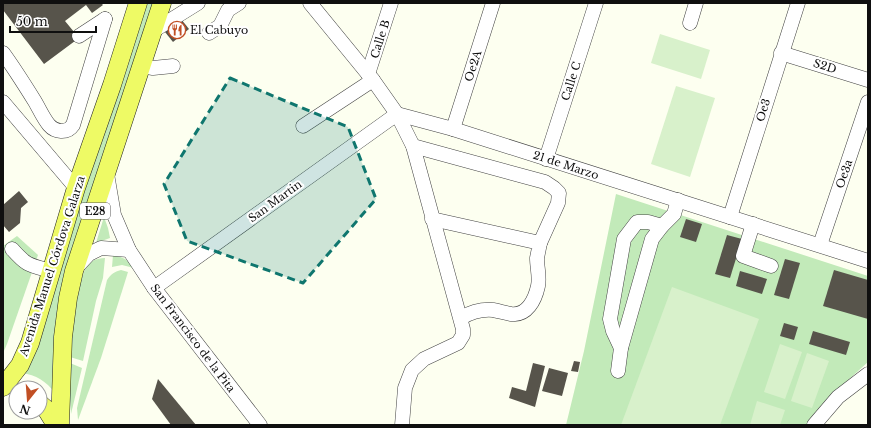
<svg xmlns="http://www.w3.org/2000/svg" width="871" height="428" font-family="'Libre Baskerville',serif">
<rect width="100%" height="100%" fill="#fdfff0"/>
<!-- green -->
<g fill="#c2eab9">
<path d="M145,3H156L110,150L55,393C46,381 36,375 22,373Z"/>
<path d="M616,194L868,276V362L835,392L806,425H566L584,351Z"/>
<path d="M104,217L108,228L110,238L96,243Z"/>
<path d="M17,236L38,255L7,344L3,353V246Z"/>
<path d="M113,255C124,257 128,260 134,268L122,265L112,267Z"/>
<path d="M105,258L103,278L96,301L83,361L70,357C72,338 76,272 91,262C95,259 101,258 105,258Z"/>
<path d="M121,270L128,272L101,358L78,420L77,408L107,280C111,274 114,272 121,270Z"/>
<path d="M70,363L82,368L71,414L69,384Z"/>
</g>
<!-- pitch -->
<g fill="#d8f1cb">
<path d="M660,34L710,50L701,79L651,63Z"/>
<path d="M676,86L715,98L690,177L651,164Z"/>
<path d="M672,287L759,319L720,425H621Z"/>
<path d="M780,344L802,352L785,399L764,392Z"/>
<path d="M807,353L829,361L812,408L791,401Z"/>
<path d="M757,401L785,410L780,425H750Z"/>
</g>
<!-- building -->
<g fill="#57544b">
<path d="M3,3H101L103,5L92,13L86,5L65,21L79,38L44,64L3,10Z"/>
<path d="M181,19L189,29L173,42L165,32Z"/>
<path d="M19,191L28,202L21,208L20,223L9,232L3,225V205Z"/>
<path d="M686,219L702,224L696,242L680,237Z"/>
<path d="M727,235L742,239L730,278L715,274Z"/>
<path d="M785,259L800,263L789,299L774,295Z"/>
<path d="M834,270L868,280V319L823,306Z"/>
<path d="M740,271L767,279L762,294L736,286Z"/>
<path d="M784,323L798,327L794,340L780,336Z"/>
<path d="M813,331L850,342L846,355L809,344Z"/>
<path d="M574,361L580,362L578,372L571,371Z"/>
<path d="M533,363L545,366L535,407L509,398L512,387L526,391Z"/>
<path d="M549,368L568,373L562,396L542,391Z"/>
<path d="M158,379L196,425H171L152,399Z"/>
</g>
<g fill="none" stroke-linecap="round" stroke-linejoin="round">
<defs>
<g id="minor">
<path d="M310,3L373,80L397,114L453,129L868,261"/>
<path d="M690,23L696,3"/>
<path d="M153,31L198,3"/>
<path d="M209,33L220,26L228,10L239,3"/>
<path d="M79,36L105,19"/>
<path d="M3,53C14,68 24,84 34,100C39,108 43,118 49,125C55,132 67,134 73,125L105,19"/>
<path d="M781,53L868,80"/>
<path d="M142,66L153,68L173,66"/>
<path d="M368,74L391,3"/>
<path d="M3,102L76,188"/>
<path d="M303,126L373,80"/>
<path d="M453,129L493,3"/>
<path d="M413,146L545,182L554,188L559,193L558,203L540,243"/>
<path d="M546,159L596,3"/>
<path d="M107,174L114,215L129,250L154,288L260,425"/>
<path d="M730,217L798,3"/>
<path d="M432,219L540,243C539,248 538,253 537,258C537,268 540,277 538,286C535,300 527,316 511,314C505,313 499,311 493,310C481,309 471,312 461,318"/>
<path d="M753,224L743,256L771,266"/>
<path d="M820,245L868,102"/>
<path d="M12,249C27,266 29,265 51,271"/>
<path d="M77,267L89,254L101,248L129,250"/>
<path d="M154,288L397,114L413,146L463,329V335L458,343L424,359L412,370L405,388L402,425"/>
<path d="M621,348L613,331L610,319L624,239L637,222H648L662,226"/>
<path d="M618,371L621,348L652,239L662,226L674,214L678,200"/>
<path d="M814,425L838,397L868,374"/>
</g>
<g id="major">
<path d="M3,387L20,365L30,343L76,188L112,85L138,3"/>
<path d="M40,404L46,409L56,425"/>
<path d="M60,425L63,337L68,298L74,271L162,3"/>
</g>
</defs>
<!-- minor casing -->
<use href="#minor" stroke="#424242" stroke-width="15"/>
<!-- major casing -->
<use href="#major" stroke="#202020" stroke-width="19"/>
<!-- minor -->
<use href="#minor" stroke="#fff" stroke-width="14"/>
<!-- major -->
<use href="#major" stroke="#eefa65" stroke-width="18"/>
</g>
<!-- marked area -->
<path fill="#0f766e" fill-opacity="0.2" stroke="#0f766e" stroke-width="3" stroke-dasharray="8 5" stroke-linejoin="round" d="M230,78L348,127L376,199L303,283L187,241L164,184Z"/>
<!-- icons -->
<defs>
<symbol id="restaurant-ring" viewBox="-11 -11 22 22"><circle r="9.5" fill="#fff" stroke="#c14f24" stroke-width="1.5"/><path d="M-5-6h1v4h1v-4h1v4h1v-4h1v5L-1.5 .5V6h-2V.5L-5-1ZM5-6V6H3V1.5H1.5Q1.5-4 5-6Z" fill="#c14f24"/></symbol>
</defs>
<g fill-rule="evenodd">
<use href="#restaurant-ring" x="167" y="20" width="20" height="20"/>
</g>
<g text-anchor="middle" stroke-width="4" stroke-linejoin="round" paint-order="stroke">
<!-- shield labels -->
<rect fill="#fff" stroke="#575757" stroke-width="1" x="80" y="203" width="30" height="16" rx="3"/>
<g font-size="10" font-weight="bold" fill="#0f0f0f">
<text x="95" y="215">E28</text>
</g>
<!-- poi labels -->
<g font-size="11" fill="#0f0f0f" stroke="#fff" text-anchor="start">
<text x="190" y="34">El Cabuyo</text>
</g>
<!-- street labels -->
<g font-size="11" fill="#0f0f0f" stroke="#fff">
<text transform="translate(380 39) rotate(-72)" y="4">Calle B</text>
<text transform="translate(473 66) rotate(-72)" y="4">Oe2A</text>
<text transform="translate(825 66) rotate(18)" y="4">S2D</text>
<text transform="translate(571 81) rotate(-72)" y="4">Calle C</text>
<text transform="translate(763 110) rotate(-73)" y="4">Oe3</text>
<text transform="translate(566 165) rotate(18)" y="4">21 de Marzo</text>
<text transform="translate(844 174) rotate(-71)" y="4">Oe3a</text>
<text transform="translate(275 201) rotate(-36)" y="4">San Martin</text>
<text transform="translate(52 266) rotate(-72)" y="4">Avenida Manuel Córdova Galarza</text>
<text transform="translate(193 338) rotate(53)" y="4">San Francisco de la Pita</text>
</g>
</g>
<!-- border -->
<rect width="871" height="428" fill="none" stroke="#0f0f0f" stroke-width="8"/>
<!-- north arrow -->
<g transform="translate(28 400) rotate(197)"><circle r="19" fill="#ffffff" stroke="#9f9f9f"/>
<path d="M0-3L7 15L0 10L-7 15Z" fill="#c14f24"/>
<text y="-6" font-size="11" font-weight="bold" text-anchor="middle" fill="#0f0f0f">N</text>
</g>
<!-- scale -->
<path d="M10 26v6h86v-6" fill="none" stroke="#0f0f0f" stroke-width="2"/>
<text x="16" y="26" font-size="12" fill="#0f0f0f" stroke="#ffffff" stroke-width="3" paint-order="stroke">50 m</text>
</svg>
